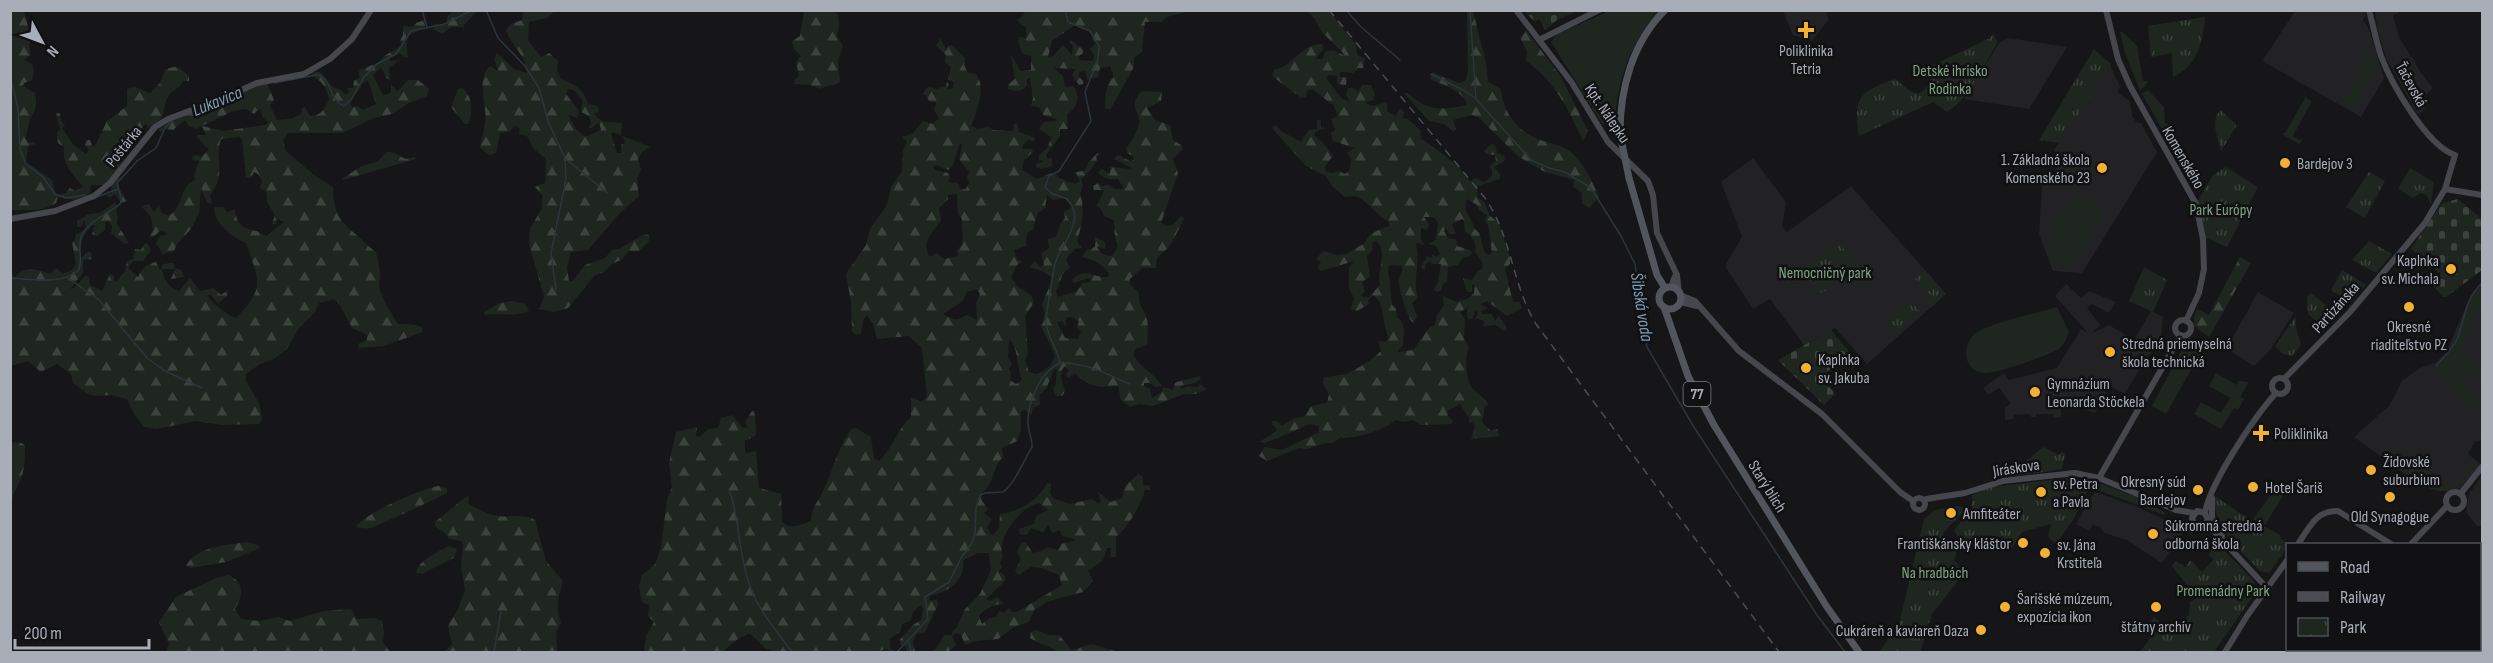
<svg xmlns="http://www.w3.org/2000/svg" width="2493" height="663" font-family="'Sofia Sans Condensed',sans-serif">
<defs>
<pattern id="forest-firs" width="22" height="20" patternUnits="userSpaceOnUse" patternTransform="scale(1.5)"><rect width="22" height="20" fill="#1e261f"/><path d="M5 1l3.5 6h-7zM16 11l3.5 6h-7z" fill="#3c433d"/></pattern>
<pattern id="cemetery-stones" width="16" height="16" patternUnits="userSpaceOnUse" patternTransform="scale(1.5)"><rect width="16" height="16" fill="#1e261f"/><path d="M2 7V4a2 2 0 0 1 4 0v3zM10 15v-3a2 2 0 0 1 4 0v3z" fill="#3c433d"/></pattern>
<pattern id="park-tufts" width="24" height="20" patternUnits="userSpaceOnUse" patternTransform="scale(1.5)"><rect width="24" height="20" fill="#1e261f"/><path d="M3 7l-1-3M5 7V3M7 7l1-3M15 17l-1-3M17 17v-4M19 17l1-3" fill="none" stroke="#3c433d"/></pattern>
</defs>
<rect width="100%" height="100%" fill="#161618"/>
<!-- built -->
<g fill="#222225">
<path d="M1783,11H1826L1829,19L1812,41L1793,35Z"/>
<path d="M2295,11H2365L2366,15L2363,20L2369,29L2384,78L2361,117L2264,62L2263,60Z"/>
<path d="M2375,11H2398L2399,13L2393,15L2399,37L2421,73L2433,88L2420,100L2425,108L2418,115L2385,56L2377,27Z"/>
<path d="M2009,38L2067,47L2029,109L1964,99L1999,43Z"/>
<path d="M2111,67L2120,87L2117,92L2130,101L2132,116L2136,122L2141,123L2157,152L2082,273L2053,271L2039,234L2042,184L2053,176L2060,160L2054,150Z"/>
<path d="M1753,158L1786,202L1782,226L1787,232L1851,186L1946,294L1867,364L1835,328L1804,345L1770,299L1753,309L1725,266L1742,237L1721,182Z"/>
<path d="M2066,284L2081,298L2089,291L2116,302L2109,313L2092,304L2087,308L2100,325L2092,333L2109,325L2134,340L2151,311L2163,317L2161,338L2165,345L2152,351L2150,355L2148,354L2125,394L2110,386L2095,413L2068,404L2061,405V417L2053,418V414H2036V417H2031L2030,414L2014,415L2013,419L2005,420V407L2011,404L1999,388L1988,395L1983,388L2004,373L2009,380L2057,368L2081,329L2088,333L2055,296Z"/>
<path d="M2482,284V439L2474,442L2468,454L2481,465L2459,489L2447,490L2415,481L2354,437L2389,406L2402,381L2420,368L2435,363L2446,353L2471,295Z"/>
<path d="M2258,292L2294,313L2270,350L2254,366L2229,350L2228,346Z"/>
<path d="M2482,476V526H2477L2466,512L2469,494Z"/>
<path d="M2095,492L2135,506L2185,529L2162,563L2127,540L2104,533L2100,527L2093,525L2089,531L2076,524Z"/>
</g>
<!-- grass -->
<g fill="#1e261f">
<path d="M1609,11H1658C1631,44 1617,79 1615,122L1603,125L1551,42L1556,35Z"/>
<path d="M2120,32H2123L2137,46L2143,81H2147V84L2140,91L2125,53Z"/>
<path d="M2362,50L2373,56L2377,66L2354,106L2340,99L2345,98L2368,56L2361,52Z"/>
<path d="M2148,90L2164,107L2165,123L2169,125L2168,129L2163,131L2142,94Z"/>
<path d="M2303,96L2312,101L2293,136L2299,140L2303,138L2299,144L2282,134L2285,133L2305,98Z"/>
<path d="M2082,197C2112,200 2099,224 2089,239C2079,254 2063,278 2047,253C2042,237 2066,201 2082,197Z"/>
<path d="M2482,284V310L2476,316L2469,338L2461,346L2482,373V383L2473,371L2464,378L2481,401L2470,410L2437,367L2452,349L2468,305Z"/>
<path d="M2057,307L2069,332L2065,342L2059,349C2049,355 1996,374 1985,373C1962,372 1961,343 1977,332C1994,322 2037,313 2057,307Z"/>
<path d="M2192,339L2205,345L2166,414L2152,406L2187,340Z"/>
<path d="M2216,373L2237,385L2239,381L2249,382L2240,397L2244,399L2238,410L2234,408L2221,429L2194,414L2201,402L2221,413L2230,398L2209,386Z"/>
<path d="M2476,434L2482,435V440L2474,442L2468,454L2480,464C2472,467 2467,478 2460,484C2442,503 2414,480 2400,470L2411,452L2415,451L2417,453L2413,452L2401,469L2407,473L2414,464H2418L2451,487L2474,460L2463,452H2467L2478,436Z"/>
<path d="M2101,484L2142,499L2165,513L2164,515L2095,489Z"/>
<path d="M2276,488L2284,494L2265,525L2253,519Z"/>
</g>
<!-- forest -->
<g fill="url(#forest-firs)" fill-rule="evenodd">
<path d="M1090,10L1188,11C1179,16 1168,13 1162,22H1145L1142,52L1134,58V67L1110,110L1105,108C1105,97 1106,83 1114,77L1110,66L1100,68L1098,77L1087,80L1085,71L1079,72V77L1084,81L1083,84L1079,85L1072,75L1075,69L1054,68L1063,76L1065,87L1073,86C1082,97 1077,107 1067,115L1068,129H1060V136L1046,155L1047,158H1052V166L1041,169L1036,167V164L1045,161L1039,160V156L1048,147L1051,137L1039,129L1044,122L1056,121L1057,119L1043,115L1039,107L1031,106L1033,98L1030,78L1027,79V86C1021,92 1015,92 1008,89V84L1015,79L1011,56L1013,57L1020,71L1031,70V56L1022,53L1018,41L1019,37L1026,38V28L1017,20L1023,16L1025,11ZM1075,25C1088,26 1091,32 1095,44L1090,49L1094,55L1093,61L1080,60L1079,56L1083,53L1084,50L1071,40L1069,42L1073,46L1072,55L1063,45L1053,56L1048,57L1052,41Z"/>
<path d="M10,11H24L31,39L29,45L31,55L24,60L32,64L34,71L32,80L24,83L23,86L35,93C38,112 34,108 29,123C27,129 28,132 25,138L29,143L34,142L36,144L28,146L26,162L52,180L56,195L66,193L69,188L76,191L83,186C72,174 62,164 64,147L58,143L57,132L60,129L56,114L60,113L61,121L65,125L62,128L73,144L86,154L89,150L85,145L86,140H90L92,146H95L107,121L127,106V89L134,87L150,93L160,83L165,70C177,64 179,67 189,76V81H183C180,89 173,89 169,95C164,102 165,110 162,118L150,128L145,124L139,132L138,140L129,143L127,147L125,157L115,176L120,178L118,186L127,201L121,203L115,194L110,198L106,195L112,193L111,185H91L90,193L74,200L58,197L56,203C43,212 24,210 11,210Z"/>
<path d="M450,11H477L464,25V31L463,27H451L442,34L433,29L435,24L447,25V17L451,13Z"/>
<path d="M523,11H555L547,18L529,22L528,40L541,57L549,53L558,61L557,70L561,79C575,85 583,88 588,104L598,106L599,112L594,113C601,125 609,121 622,123L621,135L612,132L611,134L617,153H621V145L625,143L623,136L650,147L642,152L638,159L641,169L637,179L639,196L620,213L588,250L571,252L567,268L569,281H573L585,265L605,258L612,250L621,248L644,234L649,235V241L639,251H629L621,260L612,264L604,272L594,276L568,308L554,312L539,309L544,297L529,244L530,229L542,208V195L535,187L545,183L546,159L533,148L527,136L519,134L520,129L517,126H514L510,132L500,133L496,153L490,155L480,148C481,140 484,132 485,124C488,106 475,79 490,66L498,71L494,59L497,53L514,69L527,73C527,57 511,45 506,30L511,24L522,20ZM568,89L574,90L583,101L581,112L589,116L591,123L589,128H592L599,122L601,130L588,136H584L576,129L568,115L577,118L579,111L566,94Z"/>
<path d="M804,11H835C841,18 839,28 837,36L843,46L838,61L840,82C835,86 827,85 820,89L810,85L794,84L795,79L799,76L796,62L801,56L794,49L792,41L800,36Z"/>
<path d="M1307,11H1329L1356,45L1357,55L1365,58L1363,68H1358L1353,73L1341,72L1339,77H1347L1346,85L1337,84V76L1329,75L1326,78L1342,99L1350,101L1346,95L1348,88H1354L1358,92L1362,85H1371L1375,95L1373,100L1366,102L1367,104L1373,106L1387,102V111L1396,116L1399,109L1403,110L1404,113L1402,118L1408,119L1420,130L1421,139C1428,142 1460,167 1464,173C1466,175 1467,179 1470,181L1475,178L1484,182L1492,176V169L1489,167L1496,161L1495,155L1486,154L1484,151L1491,144L1495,145L1497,153L1505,157L1504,161L1494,167L1500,174V179L1478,186L1477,197L1484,202L1490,216L1498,222L1510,257V264L1505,269L1513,302H1520L1522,308L1507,316L1487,301L1480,304L1488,308L1481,311L1482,314H1492L1495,321L1499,316L1507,329L1504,331L1496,325L1483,326L1484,321L1476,318L1478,313L1475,310L1473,318L1468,320L1467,310L1469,307L1460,312L1465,319L1464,338L1469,348C1464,356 1466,383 1473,389C1477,393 1483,397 1487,402L1488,406H1485L1482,422L1491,431L1498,429L1499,436C1493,438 1480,437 1471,439L1475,426L1472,422L1469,423V418L1460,404L1447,411L1448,416L1453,421L1451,424L1420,425L1413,420L1403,422L1395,420C1386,430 1353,440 1341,437L1333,443H1326L1307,449L1299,448L1267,461L1259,456L1264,447L1282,450L1319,432V426L1310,424L1265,443L1259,442L1277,431L1276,428L1272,424V421H1277L1282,426L1294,418L1304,417L1311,406L1327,403L1329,394L1323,383L1324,378C1332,375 1341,376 1348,373C1360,367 1371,361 1381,351L1378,341L1386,342L1389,337C1380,321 1387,305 1373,295L1368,300L1369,304L1357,311L1351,309L1354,298L1349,288V268L1354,261L1321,271L1317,268L1321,262L1316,259L1323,251L1337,255L1346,254L1365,243C1369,232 1379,230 1389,226V222C1377,216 1364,197 1355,196C1351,196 1348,197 1345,197L1332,186L1326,176L1306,166L1272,128L1276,125L1281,131L1301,142L1309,130L1317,129V121L1321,119V127L1325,128L1315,132L1314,135L1323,143L1333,156L1325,166L1326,171L1331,173L1339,171L1345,174L1350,170L1351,159L1347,153L1355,148L1333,141L1331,133L1335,130L1331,119L1338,116L1333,104C1326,102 1321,93 1311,89L1307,91L1306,97L1301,98L1272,76L1274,70C1292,67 1302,43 1322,44L1324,49L1315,59H1322L1326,51C1336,49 1337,53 1345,55L1321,31L1315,19ZM1467,199L1477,205L1479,210L1487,215L1485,221L1488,225L1492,252L1489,255L1485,253L1479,233L1474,228C1473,218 1461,211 1467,199ZM1424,217H1434L1438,223L1436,240L1428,244L1436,246L1440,254L1436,257L1432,254V258L1427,256L1421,267L1425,271L1426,264L1429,261L1433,264H1441L1438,282L1434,289L1437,292L1441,290L1443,284L1447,281L1448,267L1458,265L1464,257L1470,256L1472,253L1470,250L1457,246L1456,239L1448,238L1444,231L1446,228L1449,234H1456L1452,224L1462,219L1464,220L1465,232C1472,234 1475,242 1476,249H1474L1483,264L1482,269L1476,273L1472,280L1463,278L1467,292H1472V285L1474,284V293L1469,298L1457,302L1443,296L1444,305L1437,315L1435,325L1429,328L1413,350L1398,352V350L1403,345C1403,334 1407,324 1397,317L1396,309L1392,305L1388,268L1390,265L1402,266C1403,273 1400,275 1399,280C1398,288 1408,319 1413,323L1417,316L1412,303L1418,298C1412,280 1421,263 1416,244L1418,243L1424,245L1421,238V228L1427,230L1429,224ZM1376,241C1389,252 1376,271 1380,285L1368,298L1361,296L1365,291L1362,282L1370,277L1367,256L1373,249L1372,243Z"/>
<path d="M1467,11H1473L1486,63L1488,82L1501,89C1503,112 1516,130 1538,139C1547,143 1559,144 1568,150C1584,161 1592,181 1599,197L1589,208L1582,203V193L1573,187L1574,180L1545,172L1519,157L1478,117L1472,115L1453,120L1456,129L1453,131L1444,124L1429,121L1404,93H1407C1429,111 1439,111 1467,105C1464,91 1443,85 1430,79L1432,72L1459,83L1466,80L1468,69Z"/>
<path d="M425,20V27L406,37L408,58L403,57L400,53L389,58L391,61L399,60L389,68L390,80L386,78L381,67L373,75L383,95L391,93V85L398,91L408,80H418L429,89L427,96L407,104L392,114L374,118L342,133H288L283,141L286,151L314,175L333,187C334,214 338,220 358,236C364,242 369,247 376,252L380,271L379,288L386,305L398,324H410L422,327V332L384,346L359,348L358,344L367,340V335L352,328L340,305L334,299L319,303L315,312L299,328L287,349L272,360L260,364L246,374V381L259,403L262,419L259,424L222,425L195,421L157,429L144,427L135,416L127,399L111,395L96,396L88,394L73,383L71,374L57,364L41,372L28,361L11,366V274L15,277C25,265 37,269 50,274L56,268L62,273C69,273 73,270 76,264L72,242L75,240L76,234L83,231L86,227L84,220L81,227H77V221L89,214L100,213L114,203L119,206L116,210L118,217L117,224L129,243L125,244L111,233L112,226L108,221L105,222V230L97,236L92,234L94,227L97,225L91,226C83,234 79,247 81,258L89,251L91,253L92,259L83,260V273L70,289L74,288L85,276L89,277L90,285L102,291L110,274L114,275V281L116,282L125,271L127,261L133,259L135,249L141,250L144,244L147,243L151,250L143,261H133L128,268L138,277C143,268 145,264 156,262L160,270L163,264L173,263L175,268L181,270L184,277L171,279L175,269H162C163,279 169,288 179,291L190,278L200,291L214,288L221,295L228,290V295L218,304L211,295H207C211,302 228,316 236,318C267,287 258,280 246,243C232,237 214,224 214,207H223L227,212L235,209C237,235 254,226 266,236L284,222L277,219L276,224H272L275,215L267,202L266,191L260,188L262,181L258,174L254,172L251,178H246L242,139L239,137L221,139C214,160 227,174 210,195L212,204L207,203L201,188L199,213L191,229L177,244L174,251L163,254L156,243L160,236L167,235L165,232L160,231L152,238L149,237L153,230L151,217L141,206L149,204L154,212L159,205L161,212L168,216C180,210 180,196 187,186C188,183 192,182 195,180L194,176L199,161L193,160L192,157L196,155L201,157L209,150L197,137V135H206L202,126L196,129L189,126L185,120L173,130L166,129L160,132L158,130L184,109L200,107L239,90L267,83L274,100L270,105L277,120L291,119L301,114L302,108L305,107L310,116C321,116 325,109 329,99C326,87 322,80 311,75L312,72H320L333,87L341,90L346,95L349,92L347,88H353L354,81L359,78V71L379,62L384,56L402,46L400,41L403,35V26L412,27L416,23ZM368,80L376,104L363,110L357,106L352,107L350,103L363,83ZM260,108L263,118L269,122L265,125L223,131L202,126L233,111L246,109L254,114Z"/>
<path d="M1526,30L1561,77L1588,131L1583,141C1569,110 1555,81 1526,61L1527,51L1520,38Z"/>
<path d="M940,38L947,51L948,46L952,45L965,58L964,65L968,73L976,74C987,88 976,112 971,126L978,129L988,127L994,130L1013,131L1014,124L1017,123L1019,132L1035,138L1034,142L1028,140L1021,147L1023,149H1032L1033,152L1024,160L1022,170L1037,179L1054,172L1059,178L1075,184L1080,181L1075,172L1085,171L1089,161L1098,153L1100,154L1096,156L1097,160L1090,171L1081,179L1083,185L1080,193C1085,207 1082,226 1077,241L1082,248L1075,249L1066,259L1070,268L1063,273L1056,292L1058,297L1077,291L1083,283L1092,281L1088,278L1074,283L1072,280C1085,266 1093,278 1108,277L1109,274C1102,262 1092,260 1082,257L1086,251L1095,247V237L1105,242V249L1097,246C1099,253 1105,256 1112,256L1118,246L1115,239L1114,220L1104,216L1101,209L1096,205L1101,198L1104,190H1094L1093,186L1098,183L1102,186L1109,185L1114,189H1124L1118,179C1110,180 1103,179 1098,172L1102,169L1110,174V167L1131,169L1130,167L1114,159L1118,155L1130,161L1134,160L1133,156L1127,153L1126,148C1132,142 1137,131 1139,123C1142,113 1126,107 1142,91L1162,92L1161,101L1147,108L1155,120L1170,125L1173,140L1181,145L1183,149L1173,159L1178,173L1161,223L1167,226L1173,225L1181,216L1184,219L1170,246L1157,258L1156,268H1142L1130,279V284L1139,293C1138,306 1143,306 1146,317C1150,326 1146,335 1148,344L1136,349L1133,354C1140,369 1154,372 1162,386L1155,387L1150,383H1144V386L1150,389L1152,398L1162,392L1163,387L1173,390L1175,383C1183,379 1190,380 1199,376L1201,379C1196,384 1187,384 1181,386V389L1189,386L1198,387L1200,384L1207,389L1196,394H1184L1153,406L1139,404L1130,407L1121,400L1118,386C1097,387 1091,389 1075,373L1068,378L1066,374L1069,370L1065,366C1057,373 1064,384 1065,392L1062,396H1056L1053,390L1056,384L1057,369H1054L1046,389L1039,395L1040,405L1033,408L1031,415L1025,410L1021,412V431L1017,441L1002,448L1003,457C991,469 996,481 982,493L981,499L988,510L984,513L992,519L987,527L992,536L999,528L1000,514C1018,512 1039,500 1047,483L1051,484L1050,493L1053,498L1070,504L1092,499L1099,504L1101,501L1098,492L1111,502L1122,498L1125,486L1138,474L1143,477V485L1150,486V490H1145C1142,504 1126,530 1116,537V557H1110L1111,548H1107L1103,560L1088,571L1093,581L1083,592L1049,601L1034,610L1029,622L1014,627L998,639L976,641L965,645L961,635L956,633L952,636L956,645L948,652H931L937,647L944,635H952V632L957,627L965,609L980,594L991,570L989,553H978L963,560C966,581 946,593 929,596L930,601L937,599L938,605L925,632L917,634L913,642L915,652H906L907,647L900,645V639L913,625L921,620L923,608L921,605L913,612L910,621L902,624L901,631L890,639V648L895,651L894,652H888L887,649L875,652H776L765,648L752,635L748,634C738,638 730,645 723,652H644L646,636L654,622L648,616L649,605L642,602L639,586L642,575L655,564L661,548L667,499L672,487L669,463L676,432L697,427L696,436L699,437L709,429L718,428L721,418L732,415L742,427L748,428L745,422L752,411H755L756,435L745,441V451L747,453L756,451L759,488L781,494L782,522C791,530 801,525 811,521C811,508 818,502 823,491C833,470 838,448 851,429L856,428L871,437L874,459L879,461C893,448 897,429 911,417V398H915L921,402L927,396L922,348L909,336L877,339L873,324L867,315L863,320L861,334L856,335L852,331L851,302L846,274L866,245L870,229L887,205L891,187L902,171L903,151L907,142L902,137L913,133L923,121L933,124L939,118L934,110L936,103L929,101L926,95H923L925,89L930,87L936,89L946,86L947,82L949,85L947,90L953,88L954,82L948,79L951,67L945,62L946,55L936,46ZM960,143L962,145L959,159L969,172L967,178L969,182L966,189L960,190L958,183L948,182L950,177L948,173L935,170L933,167L936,165L948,170L953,165ZM957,194L958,214L962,219C961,232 967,240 957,250L958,256L944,259L937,253L930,257C920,242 933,232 941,221L939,208L948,199V195ZM1047,195L1053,200L1064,198L1071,206L1070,209L1064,211L1065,218L1061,223L1056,237L1048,239L1049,248L1041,254L1044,265L1040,267L1035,261L1029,267L1042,271L1053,278L1042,304L1045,314L1041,326L1055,355C1054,364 1044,372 1036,374L1029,372L1025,360L1028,354L1025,316L1033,304V299L1031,295L1017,286L1011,277L1017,265L1022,262L1017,259L1014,250L1026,246L1027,233L1033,230L1037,214L1045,208ZM977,289L980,294L976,304L977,320L967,315C956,321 955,320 943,314L963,301L967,292ZM1072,317L1079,321L1077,327L1081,331L1078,339L1065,338L1057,322L1062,321L1066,327V318ZM1009,339C1020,351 1016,366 1022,380L1016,384L1010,380L1011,372L1009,370L1012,363L1008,358ZM1039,503L1048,510L1036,516L1034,524L1019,529L1020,534L1027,535L1031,528L1043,532L1048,525L1052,533L1060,530L1062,536L1077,540L1061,544L1058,550L1048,547L1041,551L1033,553L1025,542H1022L1017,552L1021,559L1015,571L1019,575L1031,567L1041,568L1059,575L1062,585L1017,612H1012L1009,608L1004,613L999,611L996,617L990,618L982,624L979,616C983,609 997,603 1004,604L997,597L990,601L986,599L1005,581V576L999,571L1002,567L1000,563L1003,557C995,539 1021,506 1039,503Z"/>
<path d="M463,88C473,98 473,112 468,124H465L451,107L458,89Z"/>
<path d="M386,152H392L406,159L414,157L416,159L343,180V178L362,166L378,161Z"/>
<path d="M2240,257L2251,263L2209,337L2194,326V317L2197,309L2209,315Z"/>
<path d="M512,301L525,304L529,311C514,318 500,312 485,315L484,312L500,303Z"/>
<path d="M11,442L22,443L25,446C25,454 25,464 23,472C20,485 9,495 12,510L11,511Z"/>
<path d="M438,486L447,488V492C444,496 377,526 370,528C365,529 361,528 356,527C363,514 421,489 438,486Z"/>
<path d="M467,496L469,497L468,503L470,505C478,509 488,514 497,516C508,518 524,513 535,520L546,561L563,581C559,595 555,607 561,623L556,632L557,652H444L452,644L448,626L458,609L465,590L461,566L463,544L461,541L449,539L445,533L435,526V522Z"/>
<path d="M247,542L258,545L260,548L226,562L190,568L186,566C196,547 226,545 247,542Z"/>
<path d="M448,546L457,549L454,558L422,574L416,573C418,560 438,553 448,546Z"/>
<path d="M229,575C244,583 244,595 235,609L241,619L258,621L279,617L289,621L324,611L349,609L352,610L356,619L375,618L382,621L384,633L383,642L390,652H166L169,644L159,622L176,597L216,578Z"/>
<path d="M1036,630L1048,635H1059L1072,650L1092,644L1118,652L1056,651C1048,645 1039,644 1030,638L1031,632Z"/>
</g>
<!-- cemetery -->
<g fill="url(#cemetery-stones)">
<path d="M1524,11H1577L1557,20L1545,30L1539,19L1535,22Z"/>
<path d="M2458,199L2482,219V270L2446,297H2443L2431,284L2441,274L2411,249L2442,203Z"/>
<path d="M1831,330L1859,364L1853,368L1846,359L1821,376L1835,394L1824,405L1778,360Z"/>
</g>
<!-- park -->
<g fill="url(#park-tufts)">
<path d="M2205,17C2203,41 2198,66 2173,77L2172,53L2151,57L2148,26Z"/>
<path d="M1993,34L1998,42C1983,65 1971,97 1947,112L1933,102L1859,136C1854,95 1858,94 1894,79C1906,84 1918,108 1930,80L1927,68L1990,38Z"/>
<path d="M2094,49L2111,64V67L2059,143L2039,140Z"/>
<path d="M2220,110L2237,125L2221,151C2218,137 2210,122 2220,110Z"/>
<path d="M2226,167L2258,187L2227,247L2209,239H2203L2196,204L2213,175Z"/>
<path d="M2410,168L2434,182L2431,204L2426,195L2421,193L2413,198L2398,189Z"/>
<path d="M2369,172L2385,181L2365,218L2346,207Z"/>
<path d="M2369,241L2392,254L2376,273L2352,260Z"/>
<path d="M1839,244L1858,265L1855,268L1854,275C1839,282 1835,290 1818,293L1799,271L1814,258Z"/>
<path d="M2144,267L2167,280L2153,312L2129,301Z"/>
<path d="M1925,270L1946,294L1931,307L1926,300L1932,295L1928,294L1915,279Z"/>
<path d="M2342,270L2366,285L2351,302L2331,290Z"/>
<path d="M2311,293L2331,309L2321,325L2308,314L2307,297Z"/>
<path d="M1910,301L1921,312L1890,339L1886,334L1892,329L1884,319L1893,315Z"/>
<path d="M2296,316V327L2301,345L2292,356L2283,354L2275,346Z"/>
<path d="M2043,447L2059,455L2062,452L2065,454L2062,469L2004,478L2008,471L2012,473Z"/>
<path d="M2068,478L2092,482L2073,520L2056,544L2048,537L2051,524L2022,532L2012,548L2002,536L1975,550L1958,537L1954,530L1969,512L1972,515L1975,513L1972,509V495L1991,487Z"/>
<path d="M2215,496L2241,514L2280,535L2281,539L2288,544L2287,548L2269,573L2260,571C2240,549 2212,529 2215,496Z"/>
<path d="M1958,506L1967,508L1943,533L1944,538L1957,551L1954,560L1964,573L1932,614L1920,652H1879L1899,624L1924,519L1935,510Z"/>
<path d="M2214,540L2254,581L2256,588L2253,596L2214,652H2140L2154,633L2147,627L2154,617L2174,633L2189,615L2190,602L2197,598L2172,566L2176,561L2185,567L2191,560L2202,572L2214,559L2209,556Z"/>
</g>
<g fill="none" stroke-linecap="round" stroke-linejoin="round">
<!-- stream -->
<g stroke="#2c353c" stroke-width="1.5">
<path d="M422,10L427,27"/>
<path d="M486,10L498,38L525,66L539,88L549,124L565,158L566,179L551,253L556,290"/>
<path d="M1346,10L1361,27L1400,60"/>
<path d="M1470,10L1476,99L1531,160L1549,168L1565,172L1591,188L1621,236L1635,264L1647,347L1692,424L1817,615L1845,652"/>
<path d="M1431,74L1463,90L1475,98"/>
<path d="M10,76L18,108L20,150L26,164L43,177L55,194L66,198L86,195"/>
<path d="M274,83L316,75L322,76C332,85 331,101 344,106L351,100L364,77L377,64L396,54L411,31L445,24L472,10"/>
<path d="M566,159L607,193"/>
<path d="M92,199L118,189"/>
<path d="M10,278C32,279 60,285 78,271C84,260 77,249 81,237C88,220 110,214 122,202L117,183L137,161L156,148L165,128L172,121"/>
<path d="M68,278L99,300L147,358L165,371L202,388"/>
<path d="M1060,363C1084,362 1108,374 1129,384"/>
<path d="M2436,366C2443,358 2452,350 2457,339C2465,319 2465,299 2482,283"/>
<path d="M730,492C740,523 739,558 751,589C760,612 778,633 792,652"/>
<path d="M909,642L911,652"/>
<path d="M494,652L501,612"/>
<path d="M897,652L928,619L925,597L949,582L961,558L972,543L975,534L976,508L980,495L985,493L1003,492C1014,485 1024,460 1032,447C1033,439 1028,432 1028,424C1027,402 1040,372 1060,363C1057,349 1048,337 1046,323C1045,320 1054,268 1055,263C1062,243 1087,219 1067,199L1051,193L1045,187L1049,176L1059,171L1091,121L1085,92L1098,59L1099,46L1090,31L1068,22L1065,10"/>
</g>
<!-- secondary -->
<g stroke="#45474d" stroke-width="6">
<path d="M1516,10L1572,83L1608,142L1648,181L1653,195L1657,233L1677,275L1679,293"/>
<path d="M2106,10L2118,59L2130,86L2196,204L2203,239L2204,269L2199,293L2186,321"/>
<path d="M1539,40L1599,10"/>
<path d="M2445,189L2482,195"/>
<path d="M10,219L55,211L94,196L110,183L155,127L168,119L219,100L257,83L304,74L330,59L352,39L371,10"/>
<path d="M1671,287L1675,276"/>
<path d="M1680,295L1695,301L1739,351L1822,414L1900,492L1913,501"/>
<path d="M1680,302L1697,306"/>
<circle cx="2183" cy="328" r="8"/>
<circle cx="2280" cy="386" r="8"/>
<path d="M2284,379L2350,312L2425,223L2445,189L2455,155C2427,146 2391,83 2381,56C2376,41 2373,25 2369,10"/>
<path d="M2099,478L2181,335"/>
<circle cx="2455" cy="501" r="9"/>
<path d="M2461,493L2482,467"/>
<circle cx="1919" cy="504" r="6"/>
<path d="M2212,498V517L2222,536"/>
<path d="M1925,501L1926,499L1965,493L2003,481L2075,473L2099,478L2176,510L2194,513"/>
<path d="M2205,513C2210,483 2255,416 2276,393"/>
<path d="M2208,520L2205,524L2199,527L2194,524L2192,518L2197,511L2205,513L2211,528L2267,588"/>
<path d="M2298,544C2309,528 2316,510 2338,511L2391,544"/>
<path d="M2411,544L2447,506"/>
<path d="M2225,652L2247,616L2288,559"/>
</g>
<!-- primary -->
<g stroke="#53555c" stroke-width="7">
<path d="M1620,134C1620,89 1632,43 1665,10"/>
<path d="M1629,178L1657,275L1665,288"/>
<circle cx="1670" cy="298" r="11"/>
<path d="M1664,307L1688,376L1714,425L1827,607L1859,652"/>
</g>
<!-- rail -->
<path stroke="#4a4c52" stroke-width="1.5" stroke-dasharray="8 6" stroke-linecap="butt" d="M1329,10L1485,198C1512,237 1512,285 1536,324L1779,652"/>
<!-- primary-bridge -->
<path stroke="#53555c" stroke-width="7" d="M1620,134L1629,178"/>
</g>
<!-- markers -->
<g fill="#f2b134" stroke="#111113" stroke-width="2">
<path d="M1803 21h6v6h6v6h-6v6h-6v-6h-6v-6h6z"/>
<circle cx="2285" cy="163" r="6"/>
<circle cx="2102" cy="168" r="6"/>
<circle cx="2451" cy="269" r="6"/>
<circle cx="2409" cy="307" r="6"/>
<circle cx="2110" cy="352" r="6"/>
<circle cx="1806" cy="368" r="6"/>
<circle cx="2035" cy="392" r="6"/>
<path d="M2258 424h6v6h6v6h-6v6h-6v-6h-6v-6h6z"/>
<circle cx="2371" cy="470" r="6"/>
<circle cx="2253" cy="487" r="6"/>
<circle cx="2198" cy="490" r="6"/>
<circle cx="2041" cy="492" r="6"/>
<circle cx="2390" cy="497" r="6"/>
<circle cx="1951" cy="513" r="6"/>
<circle cx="2153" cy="534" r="6"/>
<circle cx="2023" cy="543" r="6"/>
<circle cx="2045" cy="553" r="6"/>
<circle cx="2005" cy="607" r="6"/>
<circle cx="2156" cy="607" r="6"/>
<circle cx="1981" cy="630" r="6"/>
</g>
<g text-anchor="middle" stroke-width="5" stroke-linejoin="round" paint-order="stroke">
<!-- shield labels -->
<rect fill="#111113" stroke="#7b7e86" stroke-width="1.5" x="1683.5" y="382" width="27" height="24" rx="4.5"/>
<g font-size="15" font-weight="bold" fill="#a8adb8">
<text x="1697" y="399">77</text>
</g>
<!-- poi labels -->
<g font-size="16" fill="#a8adb8" stroke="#111113" text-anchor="start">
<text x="1806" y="56" text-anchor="middle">Poliklinika<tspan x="1806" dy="18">Tetria</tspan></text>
<text x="2090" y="165" text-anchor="end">1. Základná škola<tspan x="2090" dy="18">Komenského 23</tspan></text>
<text x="2297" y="169">Bardejov 3</text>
<text x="2439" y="266" text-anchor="end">Kaplnka<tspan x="2439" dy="18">sv. Michala</tspan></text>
<text x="2409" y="332" text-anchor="middle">Okresné<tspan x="2409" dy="18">riaditeľstvo PZ</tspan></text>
<text x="2122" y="349">Stredná priemyselná<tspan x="2122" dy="18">škola technická</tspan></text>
<text x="1818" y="365">Kaplnka<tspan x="1818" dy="18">sv. Jakuba</tspan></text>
<text x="2047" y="389">Gymnázium<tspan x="2047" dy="18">Leonarda Stöckela</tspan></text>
<text x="2274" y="439">Poliklinika</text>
<text x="2383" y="467">Židovské<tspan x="2383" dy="18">suburbium</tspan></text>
<text x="2186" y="487" text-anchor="end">Okresný súd<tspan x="2186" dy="18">Bardejov</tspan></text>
<text x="2053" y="489">sv. Petra<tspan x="2053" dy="18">a Pavla</tspan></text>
<text x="2265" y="493">Hotel Šariš</text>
<text x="1963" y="519">Amfiteáter</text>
<text x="2390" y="522" text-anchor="middle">Old Synagogue</text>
<text x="2165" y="531">Súkromná stredná<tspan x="2165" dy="18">odborná škola</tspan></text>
<text x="2011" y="549" text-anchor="end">Františkánsky kláštor</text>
<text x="2057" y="550">sv. Jána<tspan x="2057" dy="18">Krstiteľa</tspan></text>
<text x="2017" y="604">Šarišské múzeum,<tspan x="2017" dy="18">expozícia ikon</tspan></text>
<text x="2156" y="632" text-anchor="middle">štátny archív</text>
<text x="1969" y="636" text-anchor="end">Cukráreň a kaviareň Oaza</text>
</g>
<!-- park labels -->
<g font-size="16" fill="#7fa381" stroke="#111113">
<text x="1950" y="76">Detské ihrisko<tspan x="1950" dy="18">Rodinka</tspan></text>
<text x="2221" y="215">Park Európy</text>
<text x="1825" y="278">Nemocničný park</text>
<text x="1935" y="578">Na hradbách</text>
<text x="2223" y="596">Promenádny Park</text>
</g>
<!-- street labels -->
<g font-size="16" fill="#a8adb8" stroke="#111113">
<text transform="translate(2412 84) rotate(61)" y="6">Ťačevská</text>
<text transform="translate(1608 113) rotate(56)" y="6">Kpt. Nálepku</text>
<text transform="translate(123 146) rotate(-51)" y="6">Poštárka</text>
<text transform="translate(2184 157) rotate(60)" y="6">Komenského</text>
<text transform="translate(2335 307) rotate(-48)" y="6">Partizánska</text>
<text transform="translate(2016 467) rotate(-9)" y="6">Jiráskova</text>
<text transform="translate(1768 486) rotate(58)" y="6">Starý blich</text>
</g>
<!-- water labels -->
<g font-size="18" font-style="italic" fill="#7f9bb3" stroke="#111113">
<text transform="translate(217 101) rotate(-22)" y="6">Lukavica</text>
<text transform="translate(1642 307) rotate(81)" y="6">Šibská voda</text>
</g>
</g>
<!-- border -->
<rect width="2493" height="663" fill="none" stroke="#a8adb8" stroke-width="24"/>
<!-- legend -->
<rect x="2286" y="543" width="195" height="108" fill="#111113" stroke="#4d4f55" stroke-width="1.5"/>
<rect x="2298" y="562" width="30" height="9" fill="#53555c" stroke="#4d4f55" stroke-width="1.5"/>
<text x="2340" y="573" font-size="18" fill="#a8adb8">Road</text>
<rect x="2298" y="592" width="30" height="9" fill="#4a4c52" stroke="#4d4f55" stroke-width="1.5"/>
<text x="2340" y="603" font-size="18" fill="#a8adb8">Railway</text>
<rect x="2298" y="618" width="30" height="18" fill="url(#park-tufts)" stroke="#4d4f55" stroke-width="1.5"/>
<text x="2340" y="633" font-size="18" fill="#a8adb8">Park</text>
<!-- north arrow -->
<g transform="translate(42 42) rotate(131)" stroke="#111113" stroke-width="4.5" paint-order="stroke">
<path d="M0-4.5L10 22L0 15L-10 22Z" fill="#a8adb8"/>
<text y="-9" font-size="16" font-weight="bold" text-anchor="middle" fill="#a8adb8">N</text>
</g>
<!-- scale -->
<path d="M15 639v9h134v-9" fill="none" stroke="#a8adb8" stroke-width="3"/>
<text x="24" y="639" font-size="18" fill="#a8adb8" stroke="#111113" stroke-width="4.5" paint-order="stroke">200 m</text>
</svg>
